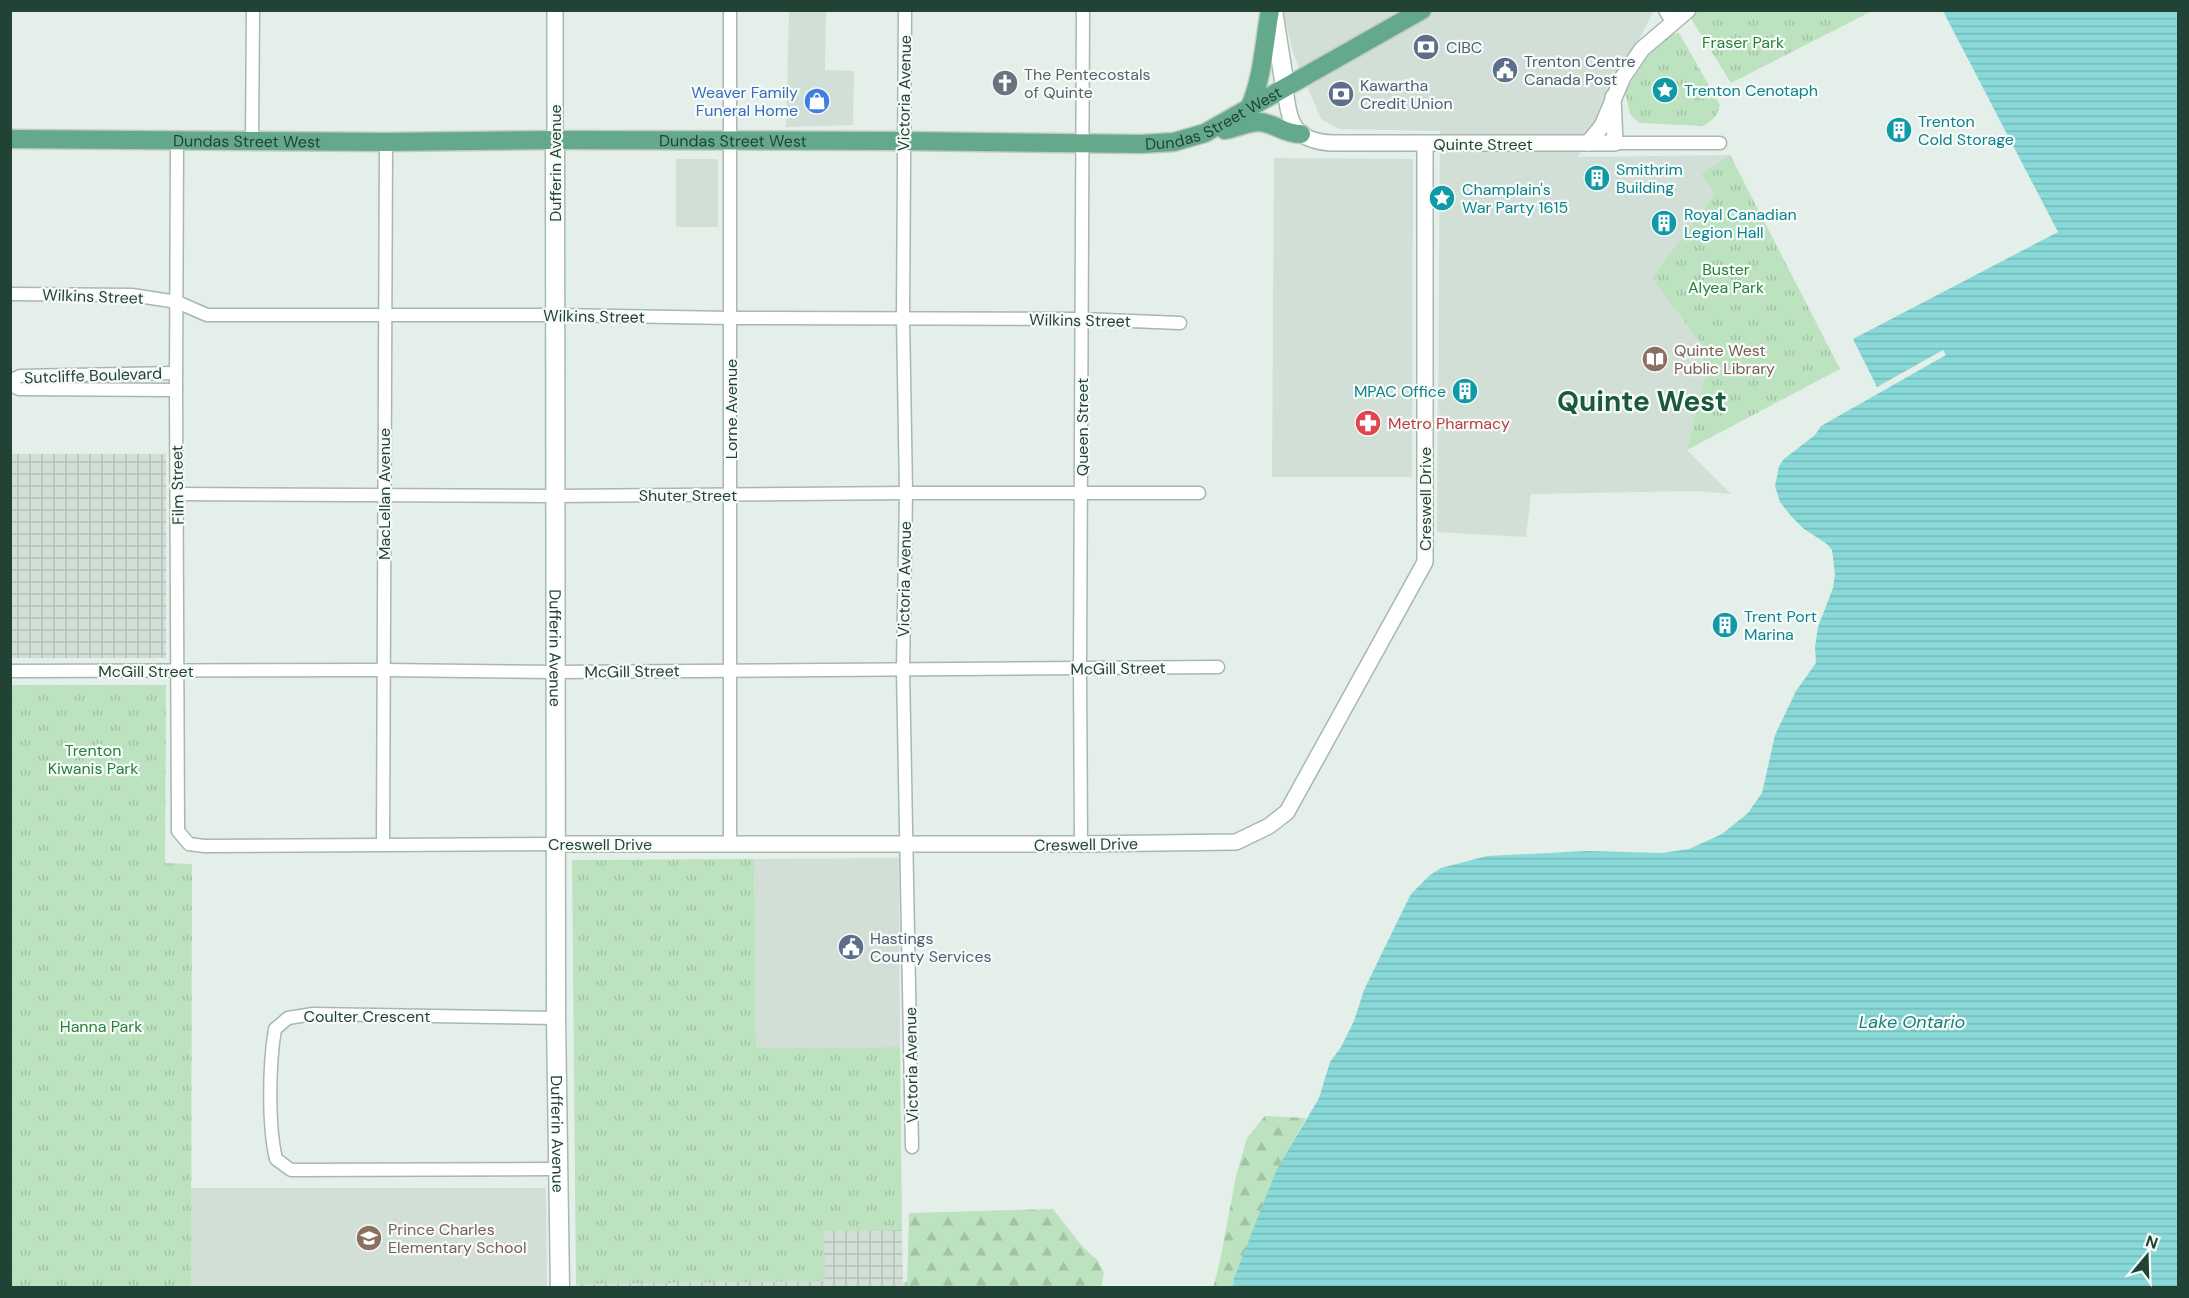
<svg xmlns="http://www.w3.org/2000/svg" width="2189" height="1298" font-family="'DM Sans',sans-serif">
<defs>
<pattern id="industrial-grid" width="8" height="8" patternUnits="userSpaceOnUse" patternTransform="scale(1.5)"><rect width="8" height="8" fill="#d2dfd7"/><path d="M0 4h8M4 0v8" fill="none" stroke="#b4c1b9"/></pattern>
<pattern id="forest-firs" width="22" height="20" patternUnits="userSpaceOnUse" patternTransform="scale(1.5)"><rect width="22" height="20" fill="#bce2c0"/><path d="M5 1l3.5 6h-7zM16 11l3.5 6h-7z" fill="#a1c3a6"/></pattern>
<pattern id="park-tufts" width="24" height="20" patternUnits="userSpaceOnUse" patternTransform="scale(1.5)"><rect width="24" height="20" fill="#bce2c0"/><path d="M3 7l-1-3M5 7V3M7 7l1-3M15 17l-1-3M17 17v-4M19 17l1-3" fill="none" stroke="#a1c3a6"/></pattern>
<pattern id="water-rules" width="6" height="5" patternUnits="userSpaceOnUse" patternTransform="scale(1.5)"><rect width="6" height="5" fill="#88d9d8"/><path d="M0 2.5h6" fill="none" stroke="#75bbba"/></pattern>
</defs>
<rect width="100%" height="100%" fill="#e5efe9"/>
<!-- built -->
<g fill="#d2dfd7">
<path d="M789,11H826L825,70L854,71L853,125L786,127Z"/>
<path d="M1283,11H1656L1653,12L1578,157L1730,155L1701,174L1715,194L1653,278L1702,345L1705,375L1687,450L1731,494L1698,491L1531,494L1526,537L1437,532L1440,131L1339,129L1321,119L1293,53Z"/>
<path d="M1274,158L1413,159L1412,477H1272Z"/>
<rect x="676" y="159" width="42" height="68"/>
<path d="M899,858L900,1047L756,1048L754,859Z"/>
<path d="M190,1188H546L547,1287H191Z"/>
</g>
<!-- industrial -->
<g fill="url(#industrial-grid)">
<path d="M10,454H166V658H11Z"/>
<path d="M902,1230L903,1282H947V1287L576,1288V1284L824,1281V1231Z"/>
</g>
<!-- forest -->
<g fill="url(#forest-firs)">
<path d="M1265,1116L1306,1118L1273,1180L1235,1287L1213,1288L1220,1261L1236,1176L1247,1138Z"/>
<path d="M1053,1209L1081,1245L1098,1261L1104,1273L1101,1287H907L909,1213Z"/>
</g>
<!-- park -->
<g fill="url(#park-tufts)">
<path d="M1689,10L1872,11L1731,83L1687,12Z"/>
<path d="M1679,33L1720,105L1716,116L1704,126L1639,123L1630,114L1625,92C1637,74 1657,34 1679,33Z"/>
<path d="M1730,155L1840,369L1687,450L1705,375L1702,345L1652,278L1715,194L1701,174Z"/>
<path d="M11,685H166L165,863L192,864L191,1287H11Z"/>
<path d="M754,859L756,1048L900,1047L902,1230L824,1231L825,1281L576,1284L572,860Z"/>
</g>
<!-- water -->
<path fill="url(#water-rules)" d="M1943,11H2178V1287H1233L1234,1278L1276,1171L1319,1098L1330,1062L1341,1047L1354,1021L1364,990L1401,914L1411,894L1430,875L1441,868L1487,856L1587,851L1662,853L1689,849L1722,834L1748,813L1762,793L1775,735L1796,691L1816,663L1815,647L1818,627L1833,588L1835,574L1832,550L1827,544L1804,529L1791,516L1780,502L1775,486L1779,466L1784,459L1815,435L1821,426L1946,355L1943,350L1877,387L1853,339L2058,232Z"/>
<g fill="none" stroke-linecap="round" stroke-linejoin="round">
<defs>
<g id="minor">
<path d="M905,10L903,317L906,493L903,669L912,1147"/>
<path d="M1665,10L1672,22"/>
<path d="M177,140L176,390L178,831L189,844L204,846L556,844"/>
<path d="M252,140L253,10"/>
<path d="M1615,143H1720"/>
<path d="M10,294L132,295L177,302L207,315H555L731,318L1082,319L1180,323"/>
<path d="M10,381L20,376L176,373"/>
<path d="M10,385L19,389L176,390"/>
<path d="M177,494L555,496L906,493H1199"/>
<path d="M10,671L384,670L556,672L1218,667"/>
<path d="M730,844V10"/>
<path d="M1081,844L1080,669L1083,10"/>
<path d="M383,845L386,142"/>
<path d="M556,1018L313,1014L288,1018L275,1029C269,1064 268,1125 276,1159L291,1170L559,1169"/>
</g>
<g id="tertiary">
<path d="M1285,87C1289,121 1292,141 1332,143H1615L1613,97"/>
<path d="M555,140V10"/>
<path d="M1588,143L1602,126L1623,77L1642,49L1688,10"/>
<path d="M556,844H1081L1236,842L1269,826L1287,812L1425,562V144"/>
</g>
<g id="secondary">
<path d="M1273,10L1285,87"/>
<path id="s1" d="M555,140L556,1018L560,1288"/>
</g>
<g id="primary">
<path d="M1249,109C1263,77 1264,44 1270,10"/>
<path d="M1225,130C1236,128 1248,122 1259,122C1275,123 1283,134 1301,134"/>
<path id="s2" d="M10,139L386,142L555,140L903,141L1141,144L1174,142L1205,133L1422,10"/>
</g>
</defs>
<!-- minor casing -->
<use href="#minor" stroke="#a6b8af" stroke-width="15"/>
<!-- tertiary casing -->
<use href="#tertiary" stroke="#a6b8af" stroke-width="18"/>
<!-- secondary casing -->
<use href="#secondary" stroke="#a2bcaf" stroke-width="21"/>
<!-- primary casing -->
<use href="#primary" stroke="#c1cac6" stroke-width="21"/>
<!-- minor -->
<use href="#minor" stroke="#fff" stroke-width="12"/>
<!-- tertiary -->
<use href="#tertiary" stroke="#fff" stroke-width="15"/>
<!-- secondary -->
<use href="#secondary" stroke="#fff" stroke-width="18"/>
<!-- primary -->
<use href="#primary" stroke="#65a98c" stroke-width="18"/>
</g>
<!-- icons -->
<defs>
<symbol id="bank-disc" viewBox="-11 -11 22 22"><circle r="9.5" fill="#5c6f8a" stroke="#f6fbf8"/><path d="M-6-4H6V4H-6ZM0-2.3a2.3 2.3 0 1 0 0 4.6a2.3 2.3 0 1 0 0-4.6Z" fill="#fff"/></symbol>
<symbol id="civic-disc" viewBox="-11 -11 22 22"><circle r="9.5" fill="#5c6f8a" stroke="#f6fbf8"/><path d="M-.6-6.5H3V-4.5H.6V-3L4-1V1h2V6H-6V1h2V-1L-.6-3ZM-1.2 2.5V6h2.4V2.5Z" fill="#fff"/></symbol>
<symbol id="church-disc" viewBox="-11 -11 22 22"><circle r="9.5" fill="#6b7280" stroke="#f6fbf8"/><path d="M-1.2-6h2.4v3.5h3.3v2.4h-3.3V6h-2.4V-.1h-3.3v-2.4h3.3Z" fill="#fff"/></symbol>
<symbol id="sight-disc" viewBox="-11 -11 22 22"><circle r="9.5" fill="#0f9aa8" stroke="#f6fbf8"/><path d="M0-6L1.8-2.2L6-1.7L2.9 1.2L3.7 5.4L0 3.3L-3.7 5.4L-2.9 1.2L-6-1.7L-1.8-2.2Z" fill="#fff"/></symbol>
<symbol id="shop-disc" viewBox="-11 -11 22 22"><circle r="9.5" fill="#3f7fe0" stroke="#f6fbf8"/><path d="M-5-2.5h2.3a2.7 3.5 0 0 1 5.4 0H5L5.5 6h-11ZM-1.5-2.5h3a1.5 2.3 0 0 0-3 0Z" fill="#fff"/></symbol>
<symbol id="building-disc" viewBox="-11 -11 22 22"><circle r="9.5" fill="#0f9aa8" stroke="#f6fbf8"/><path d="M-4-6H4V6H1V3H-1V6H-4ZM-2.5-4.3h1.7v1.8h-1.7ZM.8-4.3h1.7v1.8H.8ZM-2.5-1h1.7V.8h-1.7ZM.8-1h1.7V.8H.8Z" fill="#fff"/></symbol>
<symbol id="library-disc" viewBox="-11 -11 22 22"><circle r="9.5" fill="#8d6e63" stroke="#f6fbf8"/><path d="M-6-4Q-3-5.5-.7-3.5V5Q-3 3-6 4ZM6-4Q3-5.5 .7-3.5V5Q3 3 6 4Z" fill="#fff"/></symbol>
<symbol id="pharmacy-disc" viewBox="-11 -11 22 22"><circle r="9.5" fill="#e0444e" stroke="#f6fbf8"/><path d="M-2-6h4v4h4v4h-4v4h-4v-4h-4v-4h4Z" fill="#fff"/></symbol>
<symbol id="school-disc" viewBox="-11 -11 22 22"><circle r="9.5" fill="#8d6e63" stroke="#f6fbf8"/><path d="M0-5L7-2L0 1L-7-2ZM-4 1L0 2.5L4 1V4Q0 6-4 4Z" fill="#fff"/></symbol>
</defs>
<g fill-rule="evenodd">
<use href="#bank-disc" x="1411" y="32" width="30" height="30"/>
<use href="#civic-disc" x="1490" y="55" width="30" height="30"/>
<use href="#church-disc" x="990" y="68" width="30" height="30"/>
<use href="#sight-disc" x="1650" y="75" width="30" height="30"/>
<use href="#bank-disc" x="1326" y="79" width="30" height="30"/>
<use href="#shop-disc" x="802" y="86" width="30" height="30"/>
<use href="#building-disc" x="1884" y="115" width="30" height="30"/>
<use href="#building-disc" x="1582" y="163" width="30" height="30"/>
<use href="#sight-disc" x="1427" y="183" width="30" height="30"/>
<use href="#building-disc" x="1649" y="208" width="30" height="30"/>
<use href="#library-disc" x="1640" y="344" width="30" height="30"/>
<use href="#building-disc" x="1450" y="376" width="30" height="30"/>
<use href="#pharmacy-disc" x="1353" y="408" width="30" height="30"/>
<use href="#building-disc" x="1710" y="610" width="30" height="30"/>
<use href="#civic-disc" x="836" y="932" width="30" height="30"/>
<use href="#school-disc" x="354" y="1223" width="30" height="30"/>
</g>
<g text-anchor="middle" stroke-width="4.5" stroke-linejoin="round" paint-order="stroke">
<!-- park labels -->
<g font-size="16" fill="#277f3b" stroke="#f6fbf8">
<text x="1743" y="48">Fraser Park</text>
<text x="1726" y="275">Buster<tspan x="1726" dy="18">Alyea Park</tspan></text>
<text x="93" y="756">Trenton<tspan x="93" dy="18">Kiwanis Park</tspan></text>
<text x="101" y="1032">Hanna Park</text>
</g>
<!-- service labels -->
<g font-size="16" fill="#4e5e75" stroke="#f6fbf8" text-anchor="start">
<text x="1446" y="53">CIBC</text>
<text x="1524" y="67">Trenton Centre<tspan x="1524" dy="18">Canada Post</tspan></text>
<text x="1360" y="91">Kawartha<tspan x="1360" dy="18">Credit Union</tspan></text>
<text x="870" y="944">Hastings<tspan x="870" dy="18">County Services</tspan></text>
</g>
<!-- worship labels -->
<g font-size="16" fill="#5b616d" stroke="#f6fbf8" text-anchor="start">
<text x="1024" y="80">The Pentecostals<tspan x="1024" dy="18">of Quinte</tspan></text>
</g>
<!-- culture labels -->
<g font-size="16" fill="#0d838f" stroke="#f6fbf8" text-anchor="start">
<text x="1684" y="96">Trenton Cenotaph</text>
<text x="1918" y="127">Trenton<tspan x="1918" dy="18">Cold Storage</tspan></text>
<text x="1616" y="175">Smithrim<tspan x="1616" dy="18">Building</tspan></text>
<text x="1462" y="195">Champlain's<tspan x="1462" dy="18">War Party 1615</tspan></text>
<text x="1684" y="220">Royal Canadian<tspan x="1684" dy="18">Legion Hall</tspan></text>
<text x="1446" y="397" text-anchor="end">MPAC Office</text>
<text x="1744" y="622">Trent Port<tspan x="1744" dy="18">Marina</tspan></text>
</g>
<!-- shop labels -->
<g font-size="16" fill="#366cbe" stroke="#f6fbf8" text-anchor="end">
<text x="798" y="98">Weaver Family<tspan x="798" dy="18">Funeral Home</tspan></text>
</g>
<!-- street labels -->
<g font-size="16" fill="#214335" stroke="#f6fbf8">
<text transform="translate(904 93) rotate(-89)" y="6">Victoria Avenue</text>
<text dy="6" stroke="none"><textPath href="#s2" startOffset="1209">Dundas Street West</textPath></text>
<text dy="6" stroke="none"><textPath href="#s2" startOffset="237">Dundas Street West</textPath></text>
<text dy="6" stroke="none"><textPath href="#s2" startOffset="723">Dundas Street West</textPath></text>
<text x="1483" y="150">Quinte Street</text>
<text transform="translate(555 163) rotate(-90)" y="6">Dufferin Avenue</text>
<text transform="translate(93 296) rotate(2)" y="6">Wilkins Street</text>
<text transform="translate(594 316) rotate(1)" y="6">Wilkins Street</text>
<text transform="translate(1080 320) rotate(1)" y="6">Wilkins Street</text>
<text transform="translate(93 375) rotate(-2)" y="6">Sutcliffe Boulevard</text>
<text transform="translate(731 409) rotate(-90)" y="6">Lorne Avenue</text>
<text transform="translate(1082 427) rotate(-90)" y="6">Queen Street</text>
<text transform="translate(177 485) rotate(-91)" y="6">Film Street</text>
<text transform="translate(384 494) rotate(-90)" y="6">MacLellan Avenue</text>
<text x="688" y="501">Shuter Street</text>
<text transform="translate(1425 499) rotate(-90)" y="6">Creswell Drive</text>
<text transform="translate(904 579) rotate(-89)" y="6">Victoria Avenue</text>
<text dy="6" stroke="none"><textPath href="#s1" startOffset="508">Dufferin Avenue</textPath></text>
<text transform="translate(1118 668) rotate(-1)" y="6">McGill Street</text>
<text x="146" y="677">McGill Street</text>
<text transform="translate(632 671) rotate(-1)" y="6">McGill Street</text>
<text x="600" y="850">Creswell Drive</text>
<text transform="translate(1086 844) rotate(-1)" y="6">Creswell Drive</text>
<text x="367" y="1022">Coulter Crescent</text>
<text transform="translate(911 1065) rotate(-91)" y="6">Victoria Avenue</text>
<text dy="6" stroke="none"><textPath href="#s1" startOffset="994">Dufferin Avenue</textPath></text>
</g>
<!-- education labels -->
<g font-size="16" fill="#785e54" stroke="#f6fbf8" text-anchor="start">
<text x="1674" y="356">Quinte West<tspan x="1674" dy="18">Public Library</tspan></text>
<text x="388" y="1235">Prince Charles<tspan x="388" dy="18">Elementary School</tspan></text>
</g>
<!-- health labels -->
<g font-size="16" fill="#be3a42" stroke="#f6fbf8" text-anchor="start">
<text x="1388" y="429">Metro Pharmacy</text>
</g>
<!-- water labels -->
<g font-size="18" font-style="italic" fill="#148080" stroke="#f6fbf8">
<text x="1912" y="1028">Lake Ontario</text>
</g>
<!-- town labels -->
<g font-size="28" font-weight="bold" fill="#1b583f" stroke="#f6fbf8">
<text x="1642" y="411">Quinte West</text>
</g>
</g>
<!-- border -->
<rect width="2189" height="1298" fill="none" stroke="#214335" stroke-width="24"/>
<!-- north arrow -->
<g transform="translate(2147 1256) rotate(19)" stroke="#f6fbf8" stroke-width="4.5" paint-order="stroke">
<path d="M0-4.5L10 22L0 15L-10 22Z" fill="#214335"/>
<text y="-9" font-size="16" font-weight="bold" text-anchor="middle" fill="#214335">N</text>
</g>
</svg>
